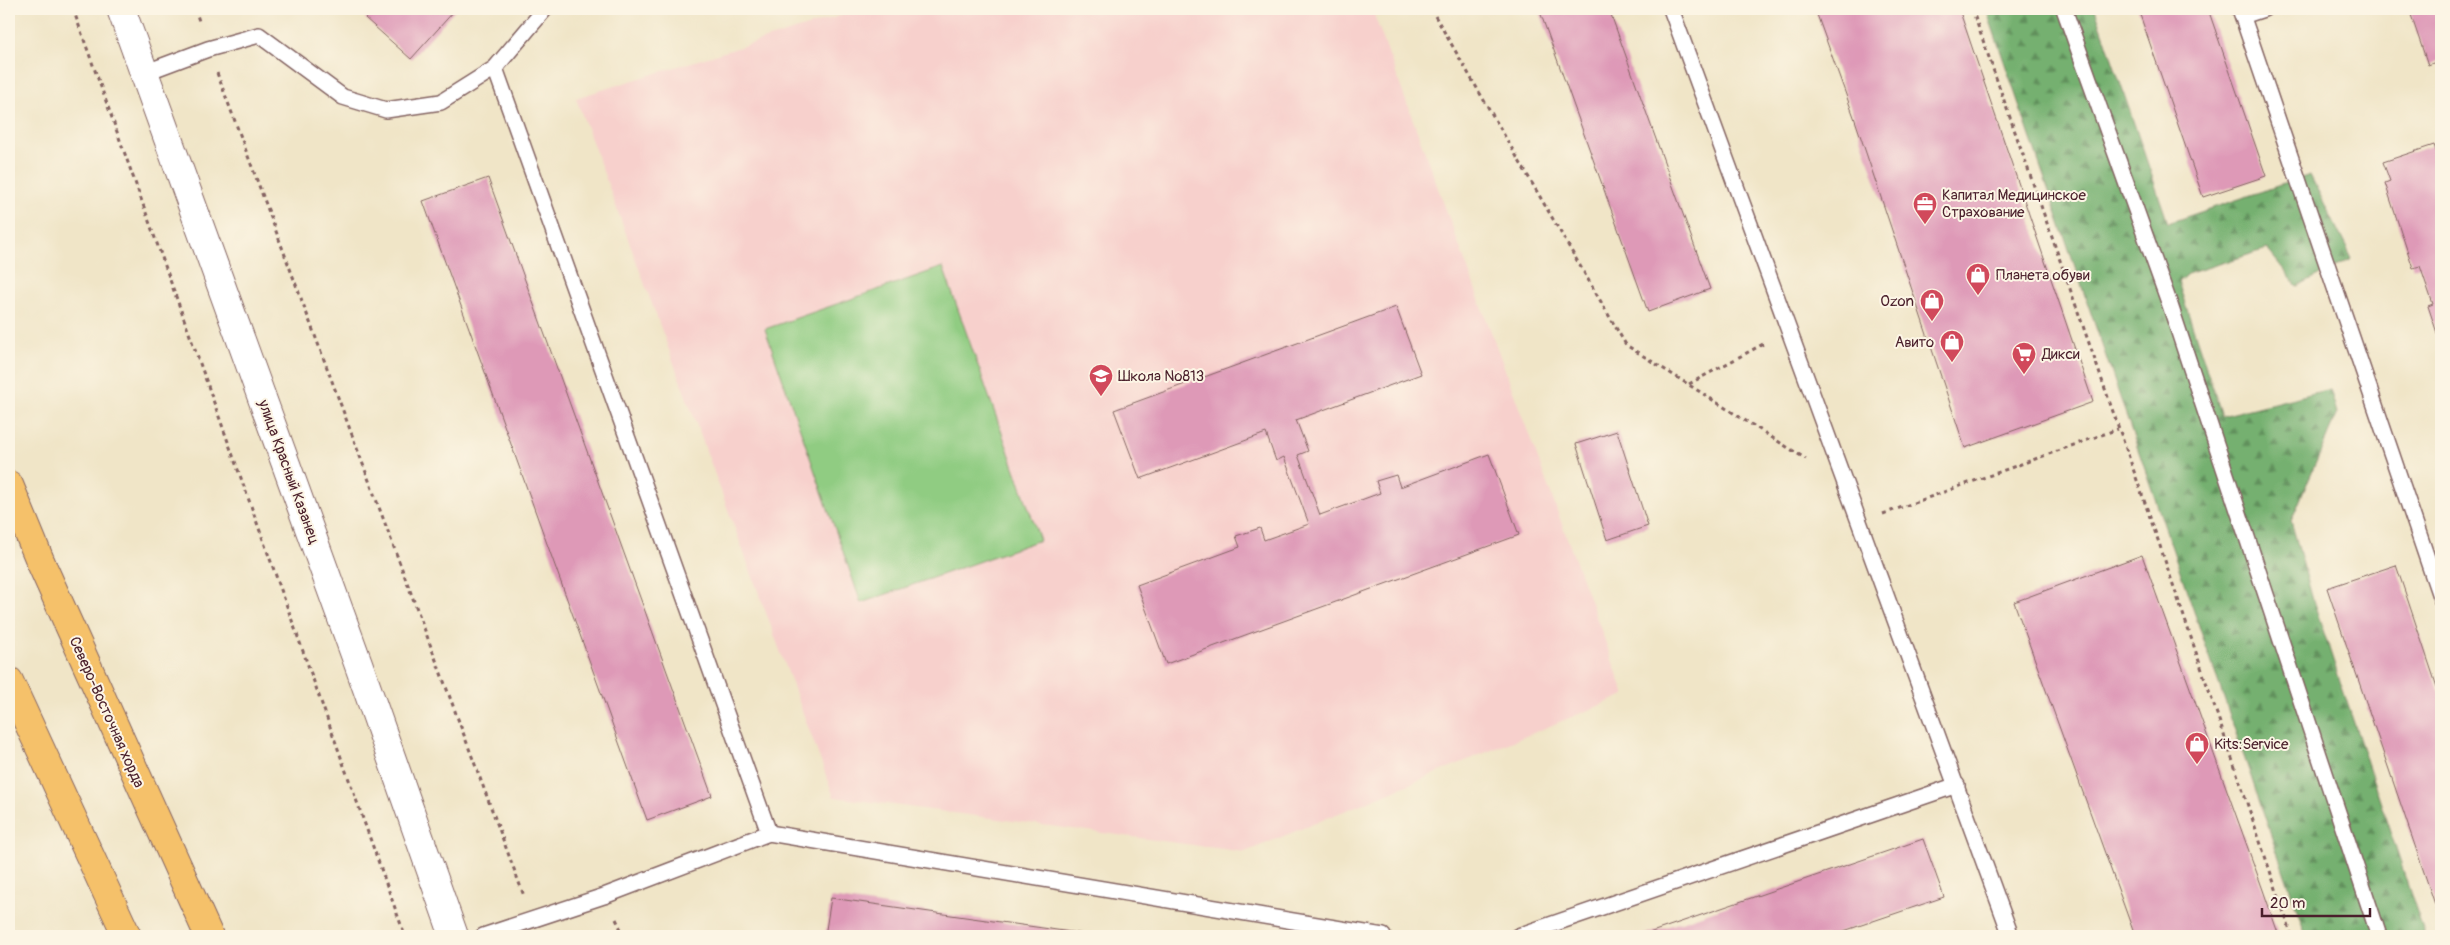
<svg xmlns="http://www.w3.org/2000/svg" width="2450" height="945" font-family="Pangolin,sans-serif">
<defs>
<pattern id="forest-firs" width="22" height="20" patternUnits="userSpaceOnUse" patternTransform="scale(1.25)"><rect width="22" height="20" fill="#74b070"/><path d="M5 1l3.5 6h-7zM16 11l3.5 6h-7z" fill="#618f5c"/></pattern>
</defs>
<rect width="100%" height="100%" fill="#fcf5e5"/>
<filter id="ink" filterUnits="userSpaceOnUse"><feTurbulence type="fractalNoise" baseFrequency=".02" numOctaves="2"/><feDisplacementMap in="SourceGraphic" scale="10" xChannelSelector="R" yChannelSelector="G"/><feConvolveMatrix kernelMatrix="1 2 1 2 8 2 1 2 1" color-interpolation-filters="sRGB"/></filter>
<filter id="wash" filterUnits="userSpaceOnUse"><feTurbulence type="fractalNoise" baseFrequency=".0096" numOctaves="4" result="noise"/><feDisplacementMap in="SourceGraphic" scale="20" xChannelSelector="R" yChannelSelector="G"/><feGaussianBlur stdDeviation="1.12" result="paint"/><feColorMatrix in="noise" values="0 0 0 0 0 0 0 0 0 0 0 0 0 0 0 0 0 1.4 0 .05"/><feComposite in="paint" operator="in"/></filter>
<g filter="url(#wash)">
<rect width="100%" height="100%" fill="#f0e5c7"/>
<!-- built -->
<path fill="#f7d0cc" d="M862,9H1372L1625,695L1245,852L834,797L576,98Z"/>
<!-- forest -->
<path fill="url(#forest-firs)" stroke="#5f684e" d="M1986,9H2095L2168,223L2310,175L2352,259L2297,286L2267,249L2187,274L2178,282L2222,416L2330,389L2337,413L2291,521L2313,600L2425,936H2306Z"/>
<!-- green -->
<path fill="#90cc82" stroke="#6d7656" d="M943,267L1040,540L861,603L765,329Z"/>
<g id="blocks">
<!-- building -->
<g fill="#de99b7">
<path d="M374,9H456L411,59L365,18Z"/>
<path d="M1539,9H1609L1710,289L1648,312Z"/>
<path d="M1815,9H1959L2093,402L1965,448L1854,117Z"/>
<path d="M2138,9H2208L2266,176L2203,197Z"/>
<path d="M2409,9H2441V60L2428,65Z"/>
<path d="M2434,145L2441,165V345L2428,306L2433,304L2420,266L2413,268L2385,183L2390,181L2383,162Z"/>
<path d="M488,178L712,796L647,820L423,201Z"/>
<path d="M1396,307L1421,374L1296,420L1308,451L1298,455L1320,515L1380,493L1376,481L1396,475L1400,487L1489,454L1519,535L1166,664L1137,585L1240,547L1236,536L1260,528L1264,540L1309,524L1284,457L1276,461L1266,433L1140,479L1114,410Z"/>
<path d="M1617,431L1648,526L1607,540L1576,444Z"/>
<path d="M2142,555L2263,890L2279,936H2135L2014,602Z"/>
<path d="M2396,565L2441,699V922L2327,588Z"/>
<path d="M1923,839L1944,897L1829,936H1640Z"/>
<path d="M831,898L1092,935V936H825Z"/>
</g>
</g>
</g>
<g filter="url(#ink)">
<use href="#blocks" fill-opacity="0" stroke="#846462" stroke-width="1"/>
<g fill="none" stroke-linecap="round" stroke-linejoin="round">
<defs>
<g id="lane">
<path d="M1671,9L2011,936"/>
<path d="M2064,9L2170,305L2379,936"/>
<path d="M2240,9L2441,599"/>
<path d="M2243,16L2264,9"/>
<path d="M495,68L769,833"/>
<path d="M144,73L208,49L259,35L343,97L386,110L441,102L495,68L545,9"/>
<path d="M483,936L604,896L769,833L1383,936"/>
<path d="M1518,936L1957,785"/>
</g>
<path id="street" d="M121,9L358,663L454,936"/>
<g id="primary">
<path d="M9,485L41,563L209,936"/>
<path d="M9,681L127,936"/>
</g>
</defs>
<!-- lane casing -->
<use href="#lane" stroke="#846462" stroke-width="18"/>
<!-- street casing -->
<use href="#street" stroke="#846462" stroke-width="30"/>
<!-- primary casing -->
<use href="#primary" stroke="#846462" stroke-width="30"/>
<!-- path -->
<g stroke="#846462" stroke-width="3" stroke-dasharray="4 4" stroke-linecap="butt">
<path d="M73,9L405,936"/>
<path d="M195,9L200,24"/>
<path d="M1431,9L1626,345L1806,459"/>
<path d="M1972,9L2159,543L2292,936"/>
<path d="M217,73L524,896"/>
<path d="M1689,384L1765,343"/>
<path d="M1883,514L2118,429"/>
<path d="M616,919L624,936"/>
</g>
<!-- lane -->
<use href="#lane" stroke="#fff" stroke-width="15"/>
<!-- street -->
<use href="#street" stroke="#fff" stroke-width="28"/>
<!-- primary -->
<use href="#primary" stroke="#f5c16b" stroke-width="28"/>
</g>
</g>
<!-- icons -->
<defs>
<symbol id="office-pin" viewBox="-11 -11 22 30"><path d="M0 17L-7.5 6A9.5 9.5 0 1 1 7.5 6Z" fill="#d1495b" stroke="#fcf5e5"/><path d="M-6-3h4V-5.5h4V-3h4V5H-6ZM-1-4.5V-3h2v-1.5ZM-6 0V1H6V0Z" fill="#fff"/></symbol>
<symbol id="shop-pin" viewBox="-11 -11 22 30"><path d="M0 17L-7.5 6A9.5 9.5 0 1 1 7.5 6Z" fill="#d1495b" stroke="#fcf5e5"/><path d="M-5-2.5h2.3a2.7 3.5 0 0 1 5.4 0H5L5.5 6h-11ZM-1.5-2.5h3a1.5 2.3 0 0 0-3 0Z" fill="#fff"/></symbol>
<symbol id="supermarket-pin" viewBox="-11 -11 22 30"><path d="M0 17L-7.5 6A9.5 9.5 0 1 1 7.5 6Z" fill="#d1495b" stroke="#fcf5e5"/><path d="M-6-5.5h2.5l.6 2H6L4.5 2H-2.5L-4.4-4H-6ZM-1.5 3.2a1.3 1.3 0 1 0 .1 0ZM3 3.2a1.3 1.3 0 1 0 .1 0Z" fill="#fff"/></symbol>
<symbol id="school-pin" viewBox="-11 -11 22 30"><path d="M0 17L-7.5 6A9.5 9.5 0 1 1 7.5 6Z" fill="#d1495b" stroke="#fcf5e5"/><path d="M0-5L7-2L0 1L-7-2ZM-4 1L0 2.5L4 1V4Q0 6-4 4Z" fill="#fff"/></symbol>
</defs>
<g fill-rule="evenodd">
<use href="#office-pin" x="1911" y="190" width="28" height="38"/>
<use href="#shop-pin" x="1964" y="261" width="28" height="38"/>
<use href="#shop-pin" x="1918" y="287" width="28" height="38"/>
<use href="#shop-pin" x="1938" y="328" width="28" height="38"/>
<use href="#supermarket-pin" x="2010" y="340" width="28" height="38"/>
<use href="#school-pin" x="1087" y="362" width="28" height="38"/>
<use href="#shop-pin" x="2183" y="730" width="28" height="38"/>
</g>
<g text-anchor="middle" stroke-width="4" stroke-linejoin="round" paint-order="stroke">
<!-- poi labels -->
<g font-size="15" fill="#4a1f2b" stroke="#fcf5e5" text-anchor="start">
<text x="1942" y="200">Капитал Медицинское<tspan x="1942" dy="17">Страхование</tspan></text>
<text x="1996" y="280">Планета обуви</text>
<text x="1914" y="306" text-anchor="end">Ozon</text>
<text x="1934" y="347" text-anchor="end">Авито</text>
<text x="2042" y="359">Дикси</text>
<text x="1118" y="381">Школа №813</text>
<text x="2214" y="749">Kits:Service</text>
</g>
<!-- street labels -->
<g font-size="15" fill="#4a1f2b" stroke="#fcf5e5">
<text transform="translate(289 472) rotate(70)" y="5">улица Красный Казанец</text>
<text transform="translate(107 712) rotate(66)" y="5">Северо-Восточная хорда</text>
</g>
</g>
<!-- margin -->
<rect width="2450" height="945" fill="none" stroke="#fcf5e5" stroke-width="30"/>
<!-- scale -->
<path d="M2262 908v8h108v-8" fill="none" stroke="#4a1f2b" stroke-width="2.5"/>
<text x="2270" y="908" font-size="15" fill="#4a1f2b" stroke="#fcf5e5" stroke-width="4" paint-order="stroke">20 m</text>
</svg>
